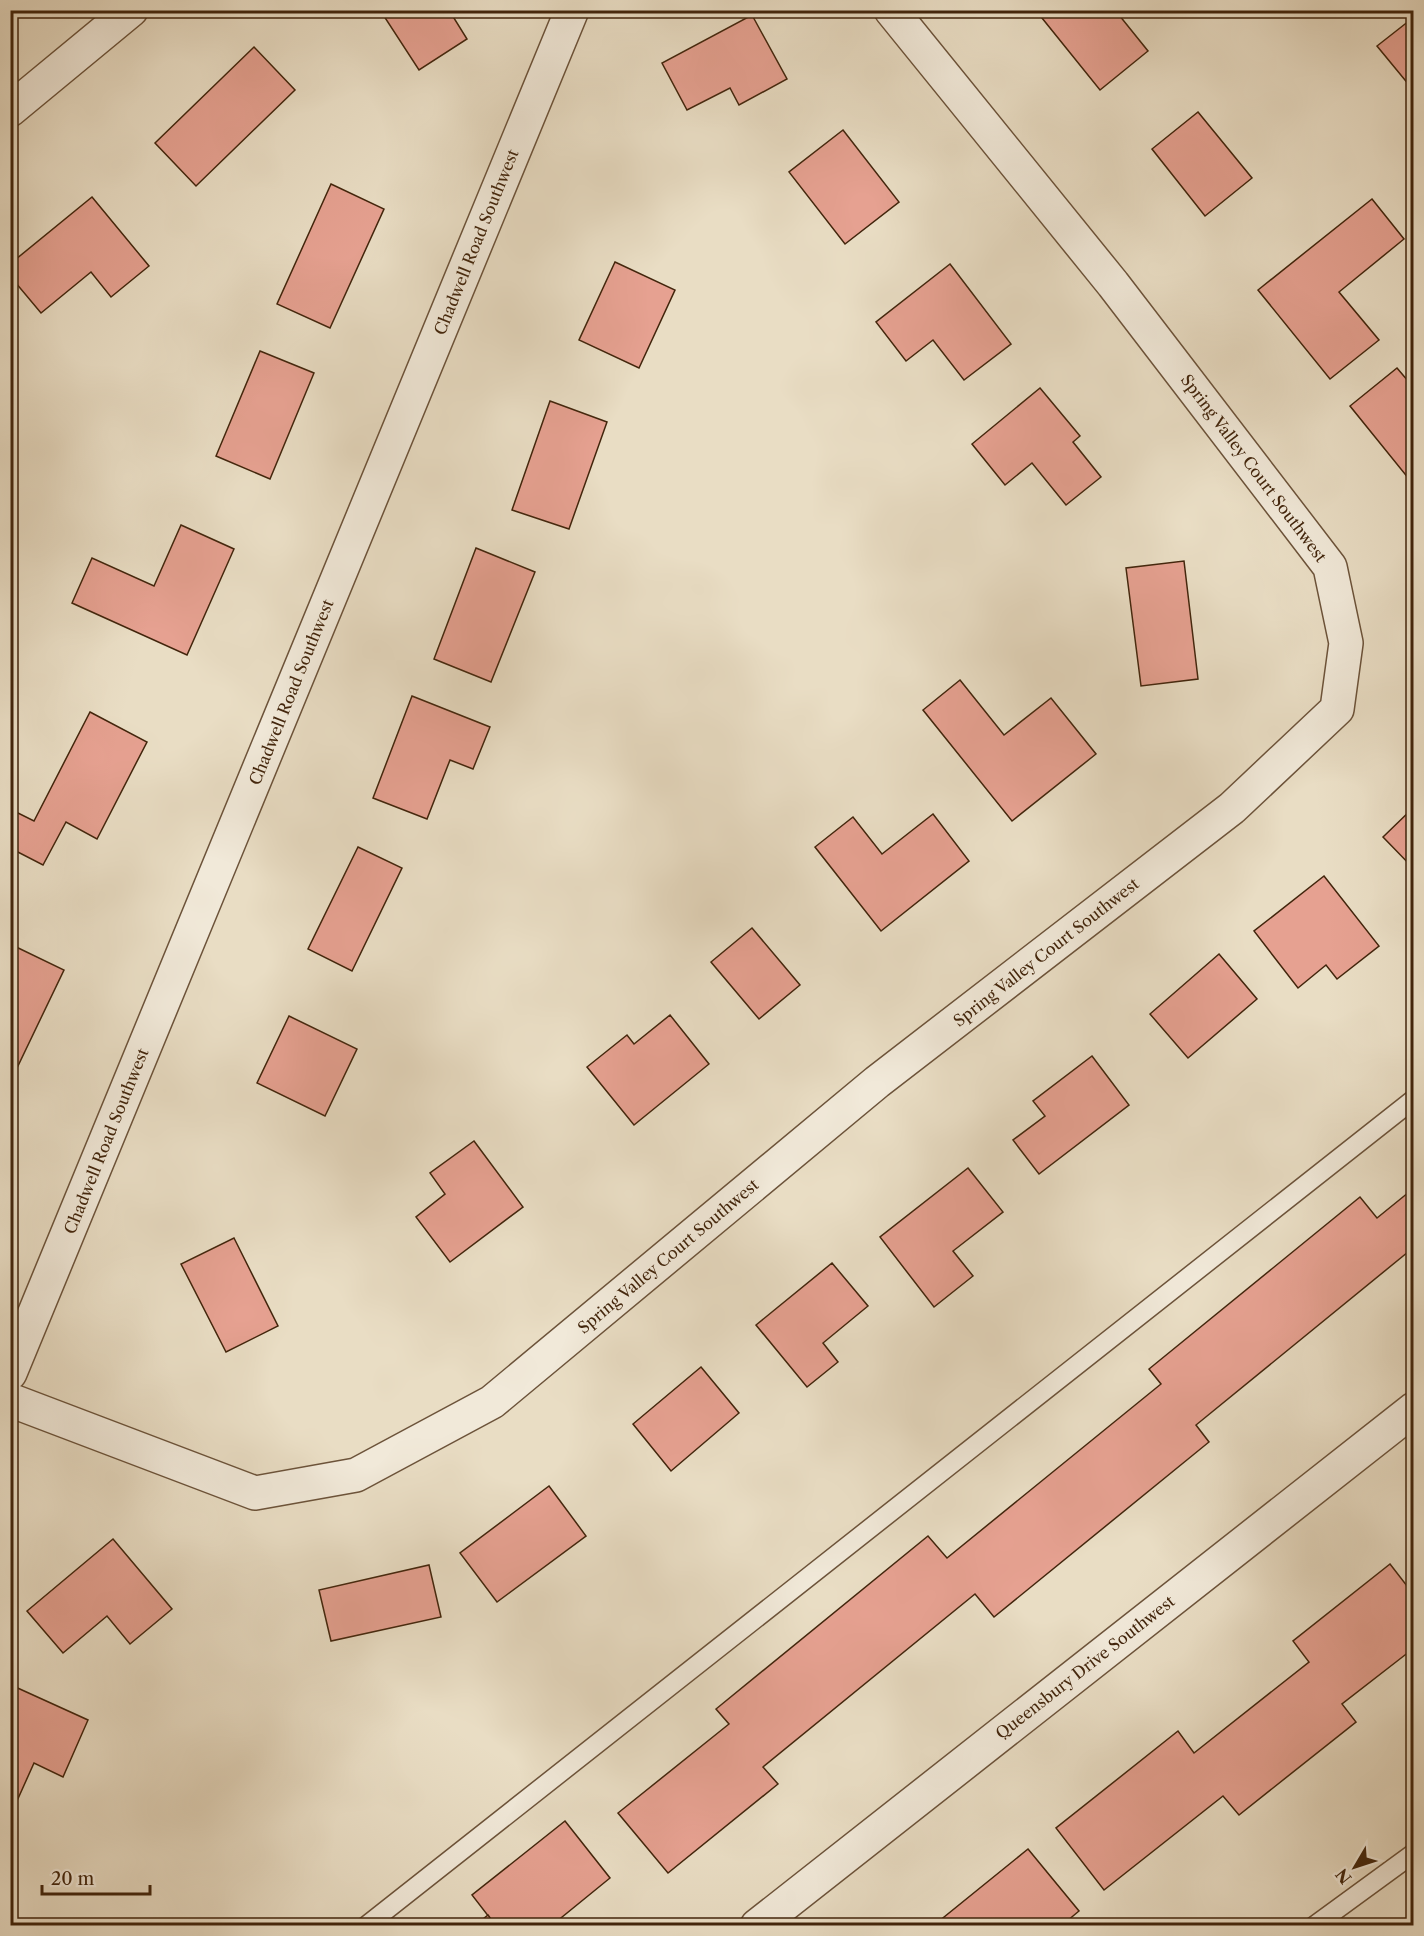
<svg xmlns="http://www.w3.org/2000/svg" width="1424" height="1936" font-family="'Libre Caslon Text',serif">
<rect width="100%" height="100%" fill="#e9ddc4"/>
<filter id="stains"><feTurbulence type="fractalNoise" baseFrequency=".00333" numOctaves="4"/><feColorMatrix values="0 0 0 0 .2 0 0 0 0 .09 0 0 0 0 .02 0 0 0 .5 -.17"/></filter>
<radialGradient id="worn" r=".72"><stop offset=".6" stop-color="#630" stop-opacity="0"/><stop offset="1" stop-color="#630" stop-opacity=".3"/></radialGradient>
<!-- building -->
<g fill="#e6a191" stroke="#42250c" stroke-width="1.5">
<path d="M380,10H449L467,39L419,70Z"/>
<path d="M1051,10H1115L1148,51L1100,90L1042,18Z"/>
<path d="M752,15L787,79L739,105L730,88L687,110L662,63Z"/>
<path d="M1414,17V91L1377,46Z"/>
<path d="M254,47L295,90L196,186L155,143Z"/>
<path d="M1198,112L1252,178L1205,216L1152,149Z"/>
<path d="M843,130L899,202L845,244L789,172Z"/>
<path d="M331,184L384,209L330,328L277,304Z"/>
<path d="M92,197L149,266L111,297L91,272L41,313L10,276V264Z"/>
<path d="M1372,199L1404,239L1339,292L1379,340L1330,379L1258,290Z"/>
<path d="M615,262L675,290L639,368L579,340Z"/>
<path d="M950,264L1011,344L964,380L933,340L906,361L876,322Z"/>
<path d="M260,351L314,373L270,479L216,456Z"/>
<path d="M1397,368L1414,388L1413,484L1350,406Z"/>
<path d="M1040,388L1080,436L1073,442L1101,477L1066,505L1032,463L1005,485L972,444Z"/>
<path d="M550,401L607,422L569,529L512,510Z"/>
<path d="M181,525L234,549L187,655L72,603L92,558L154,586Z"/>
<path d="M476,548L535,572L491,682L434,659Z"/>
<path d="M1184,561L1198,679L1141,686L1126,568Z"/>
<path d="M960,680L1004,735L1051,698L1096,754L1012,821L923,710Z"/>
<path d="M412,696L490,727L473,769L450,760L427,819L373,798Z"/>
<path d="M90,712L147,742L97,839L66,822L43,865L10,848V813L12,810L34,821Z"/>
<path d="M1414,807V869L1383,837Z"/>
<path d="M933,814L969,861L881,931L815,847L853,817L882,854Z"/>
<path d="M358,847L402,868L352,971L308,949Z"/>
<path d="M1324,876L1379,946L1337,979L1326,965L1298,988L1254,931Z"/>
<path d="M752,928L800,985L759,1019L711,962Z"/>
<path d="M10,944L64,970L16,1070L10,1068Z"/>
<path d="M1219,954L1257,999L1188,1058L1150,1014Z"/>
<path d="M670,1015L709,1064L634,1125L587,1067L627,1035L634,1044Z"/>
<path d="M289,1016L357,1049L325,1116L257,1083Z"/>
<path d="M1092,1056L1129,1105L1039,1174L1013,1140L1045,1116L1033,1101Z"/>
<path d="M474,1141L523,1207L450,1262L416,1217L445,1194L430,1173Z"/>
<path d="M968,1168L1003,1212L953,1251L973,1276L934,1307L880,1237Z"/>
<path d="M1414,1188V1260L1408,1252L1196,1425L1209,1442L994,1617L975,1594L763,1767L778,1784L668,1873L618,1813L729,1724L716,1709L928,1536L947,1558L1161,1384L1149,1369L1360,1197L1377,1218Z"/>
<path d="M234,1238L278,1326L226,1352L181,1264Z"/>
<path d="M832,1263L868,1306L823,1343L838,1362L807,1387L756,1325Z"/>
<path d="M701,1367L739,1413L671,1471L633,1424Z"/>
<path d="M549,1486L586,1536L497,1602L460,1553Z"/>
<path d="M113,1539L172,1609L130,1644L107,1616L63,1653L27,1611Z"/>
<path d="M1390,1564L1407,1586L1414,1580V1648L1342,1704L1356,1722L1239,1815L1223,1796L1104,1890L1056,1828L1178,1731L1194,1753L1309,1662L1293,1641Z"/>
<path d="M429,1565L441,1617L331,1641L319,1590Z"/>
<path d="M11,1685L88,1720L63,1777L34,1763L12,1812Z"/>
<path d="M565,1821L610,1878L551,1926H496L472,1895Z"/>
<path d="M1028,1849L1079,1911L1061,1926H933Z"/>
<path d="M488,1915L496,1926H474Z"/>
</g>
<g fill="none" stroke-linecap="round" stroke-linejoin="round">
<defs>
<g id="lane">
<path d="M366,1926L1414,1099"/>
<path d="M1314,1926L1414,1853"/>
</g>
<g id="street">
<path d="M10,110L131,10"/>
<path d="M10,1373L572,10"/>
<path d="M10,1400L255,1493L356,1475L492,1402L877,1082L1232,808L1337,709L1346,643L1330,567L1113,284L891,10"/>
<path d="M757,1926L1414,1409"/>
</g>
</defs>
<!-- lane casing -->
<use href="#lane" stroke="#6c533a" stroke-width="21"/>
<!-- street casing -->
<use href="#street" stroke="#6c533a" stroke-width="36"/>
<!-- lane -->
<use href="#lane" stroke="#f1e9d9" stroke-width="18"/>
<!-- street -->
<use href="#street" stroke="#f1e9d9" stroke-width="33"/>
</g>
<g text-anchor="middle" stroke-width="4.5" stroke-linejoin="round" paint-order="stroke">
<!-- street labels -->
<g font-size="16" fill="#42250c" stroke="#f1e9d9">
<text transform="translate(476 242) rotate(-68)" y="6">Chadwell Road Southwest</text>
<text transform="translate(1254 468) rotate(53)" y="6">Spring Valley Court Southwest</text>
<text transform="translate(291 692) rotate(-68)" y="6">Chadwell Road Southwest</text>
<text transform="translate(1046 952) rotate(-38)" y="6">Spring Valley Court Southwest</text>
<text transform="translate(106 1141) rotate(-68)" y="6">Chadwell Road Southwest</text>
<text transform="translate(668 1256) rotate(-40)" y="6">Spring Valley Court Southwest</text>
<text transform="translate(1085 1667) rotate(-38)" y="6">Queensbury Drive Southwest</text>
</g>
</g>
<!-- margin -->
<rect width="1424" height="1936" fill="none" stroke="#e9ddc4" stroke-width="36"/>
<rect x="12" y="12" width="1400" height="1912" fill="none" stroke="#42250c" stroke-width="3"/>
<rect x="18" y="18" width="1388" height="1900" fill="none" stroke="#42250c" stroke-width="1.5"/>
<!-- north arrow -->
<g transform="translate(1355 1867) rotate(231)" stroke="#f1e9d9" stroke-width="4.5" paint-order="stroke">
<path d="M0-4.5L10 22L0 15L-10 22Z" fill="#42250c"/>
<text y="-9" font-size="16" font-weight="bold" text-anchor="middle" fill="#42250c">N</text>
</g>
<!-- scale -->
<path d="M42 1885v9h108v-9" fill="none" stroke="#42250c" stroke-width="3"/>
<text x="51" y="1885" font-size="18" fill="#42250c" stroke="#f1e9d9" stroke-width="4.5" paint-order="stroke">20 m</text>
<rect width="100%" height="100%" filter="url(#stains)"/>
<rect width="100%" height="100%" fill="url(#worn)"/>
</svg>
